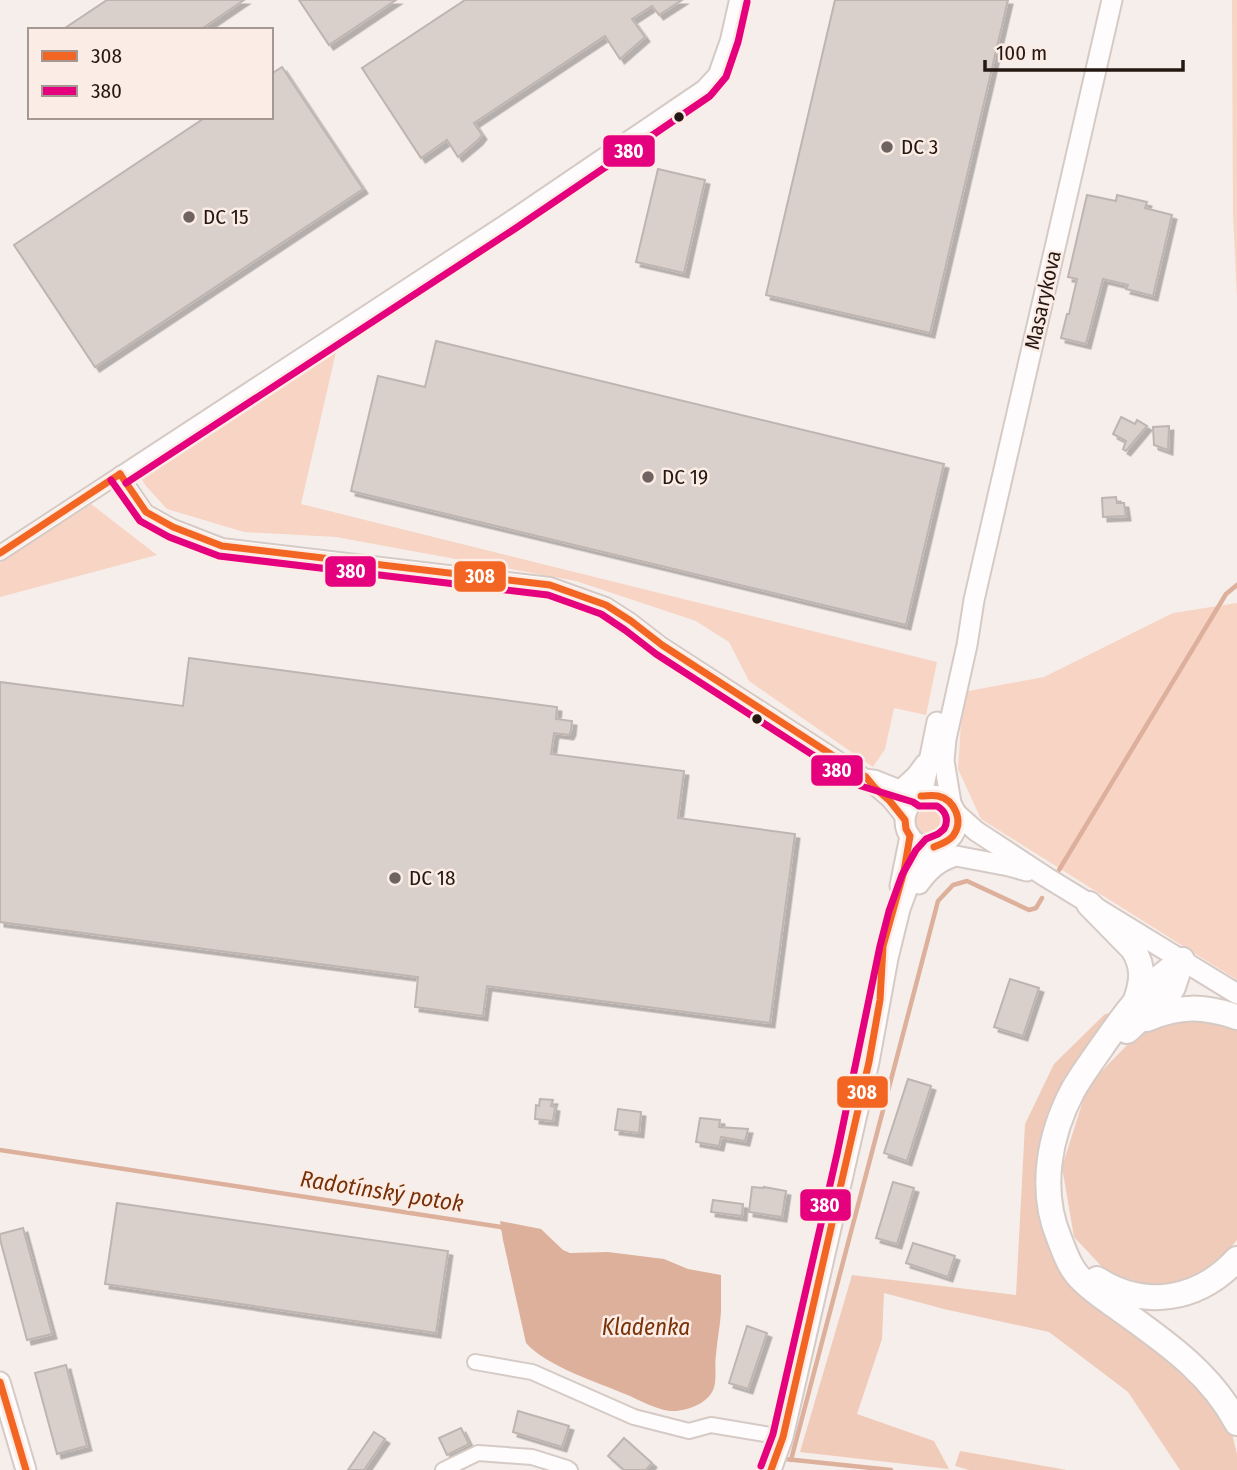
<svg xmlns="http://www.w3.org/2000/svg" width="1237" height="1470" font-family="'Fira Sans Condensed',sans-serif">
<defs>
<filter id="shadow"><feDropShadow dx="4.5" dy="4.5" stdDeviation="0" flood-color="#0004"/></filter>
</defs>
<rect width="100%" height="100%" fill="#f6eeea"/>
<!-- green -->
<g fill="#f7d4c4">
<path d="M1232,0H1237V298L1233,214Z"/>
<path d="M336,352L301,504L937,662L926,715L894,708L885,749L873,767L749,681L729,642L696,621L576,581L336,537L244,532L167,509L146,486L138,473Z"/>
<path d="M91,504L157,555L0,597V563Z"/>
<path d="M1237,603V980L981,819L958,769L963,692L1044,677L1173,613Z"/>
<path d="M929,808C939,809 947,819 946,829L939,837C912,841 905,816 929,808Z"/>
</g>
<!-- forest -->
<g fill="#f0cbba">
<path d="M1117,1012L1044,1124L1036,1195L1044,1230L1200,1382L1230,1426L1237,1454V1470H1180L1128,1392L1049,1332L944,1309L884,1293L882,1339L857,1414L934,1441L949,1469L800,1452L852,1275L1016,1295L1025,1124L1054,1064L1105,1014Z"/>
<path d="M1189,1016L1237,1031V1240L1208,1275L1156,1287L1108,1273L1074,1237L1062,1167L1088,1085L1136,1036Z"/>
<path d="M960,1451L1067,1470H969L955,1466Z"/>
</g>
<!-- water -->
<path fill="#ddb09c" d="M500,1221L541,1229L563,1250L570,1253L608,1252L664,1259L688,1269L721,1275C721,1287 721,1300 721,1312C720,1327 717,1341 716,1355C714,1366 718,1382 712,1392C705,1405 684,1412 670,1411C654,1409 640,1400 625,1394C597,1382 546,1366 526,1343L503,1240Z"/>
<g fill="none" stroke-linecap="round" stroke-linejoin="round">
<!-- stream -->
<g stroke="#ddb09c" stroke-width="4.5">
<path d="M1059,870L1226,594L1237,585"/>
<path d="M0,1150L501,1227L504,1230"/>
<path d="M785,1459L891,1470"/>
<path d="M791,1460L938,901L953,885L967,881L1029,910L1036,908L1042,898"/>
</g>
</g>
<!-- building -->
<g fill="#dad0cb" stroke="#bfb5b0" stroke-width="2" filter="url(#shadow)">
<path d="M107,0H244L200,30H62Z"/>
<path d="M299,0H396L329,45Z"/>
<path d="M465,0H682L659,15L652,6L632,19L645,37L620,59L605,36L474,123L482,135L478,140L458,157L447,140L421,158L362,68Z"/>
<path d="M835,0H1008L930,333L766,295Z"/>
<path d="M282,67L363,189L95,367L14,245L206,117H271V74Z"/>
<path d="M658,169L705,180L684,273L636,262Z"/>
<path d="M1087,195L1116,201L1117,195L1147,202L1145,208L1172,215L1153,296L1126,289L1128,285L1103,279L1086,344L1061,338L1067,314H1069L1077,279L1068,277Z"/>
<path d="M436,341L944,464L906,625L351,491L378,376L425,387Z"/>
<path d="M1121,417L1135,424L1137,420L1147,426L1126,451L1123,449L1126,441L1113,434Z"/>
<path d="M1169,426L1168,450L1154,445L1153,427Z"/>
<path d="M1116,497L1117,503H1124L1126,516L1103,517L1102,498Z"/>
<path d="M189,658L557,707L556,719L572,721L571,731L569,735L554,733L551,754L684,771L678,818L795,834L770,1023L487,986L483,1016L415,1007L418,977L0,922V682L183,706Z"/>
<path d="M1010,979L1039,988L1023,1036L994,1027Z"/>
<path d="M908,1079L931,1086L907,1161L884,1153Z"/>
<path d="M540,1099L553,1100L551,1106L555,1107L553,1121L535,1119L536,1105L539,1106Z"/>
<path d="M618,1109L641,1112L639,1133L615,1130Z"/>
<path d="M700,1118L720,1120L719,1127L748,1129L745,1141L721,1137L719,1146L696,1142Z"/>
<path d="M893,1182L914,1188L897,1244L876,1238Z"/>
<path d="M752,1187L764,1188V1187L786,1191L782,1217L749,1212Z"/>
<path d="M713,1200L743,1204L742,1216L711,1212Z"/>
<path d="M117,1203L448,1251L436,1333L105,1284Z"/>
<path d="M23,1228L52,1334L27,1340L0,1239V1234Z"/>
<path d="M913,1243L955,1256L948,1277L906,1263Z"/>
<path d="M747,1326L767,1333L748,1389L729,1383Z"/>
<path d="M66,1365L87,1446L57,1454L35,1373Z"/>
<path d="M518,1411L569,1426L562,1447L513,1432Z"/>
<path d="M461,1428L469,1444L447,1455L439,1438Z"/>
<path d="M374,1432L385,1439L364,1470H348Z"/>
<path d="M624,1438L652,1463L646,1470H624L608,1456Z"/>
</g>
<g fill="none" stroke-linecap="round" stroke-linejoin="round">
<defs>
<g id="street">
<path d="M120,474L146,512L173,527L222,546L550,585L606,605L631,621L662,645L866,777L875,788L889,800L905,820"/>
<path d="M0,553L510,219L703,88L716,74L728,40L737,0"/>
<path d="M868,777L876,778L911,792"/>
<path d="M475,1362L532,1372L634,1417L689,1431L711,1425L783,1437"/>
<path d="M443,1470L478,1453L532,1457L567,1468L570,1470"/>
</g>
<g id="secondary">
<path d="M902,789L916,776L925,764"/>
<path d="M920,793L925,781L937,722"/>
<circle cx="931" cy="821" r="26"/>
<path d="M951,803L944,761L946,739L967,645L974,600L1112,0"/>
<path d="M957,814L976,831L1046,877L1237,994"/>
<path d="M919,884C929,870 939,861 956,856L1009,866L1027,871"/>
<path d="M900,886L910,836"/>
<path d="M0,1382L26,1470"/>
<path d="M771,1470L783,1437L869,1062L888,958L900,909L911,879L934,847"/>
</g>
<g id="highway">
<path d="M1089,904L1133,949C1145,968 1142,983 1135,1003"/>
<path d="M1182,960C1173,967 1162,975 1153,983C1134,1001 1118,1024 1103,1045C1093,1060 1082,1074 1073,1090C1049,1135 1039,1190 1059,1238C1065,1253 1070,1269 1082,1280C1096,1294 1113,1304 1129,1316C1171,1346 1212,1376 1237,1423"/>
<path d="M1147,1019C1180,1005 1204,1006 1237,1017"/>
<path d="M1127,1031L1170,992L1173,987L1182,960"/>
<path d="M1097,1279C1145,1310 1199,1300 1237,1259"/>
</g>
</defs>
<!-- street casing -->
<use href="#street" stroke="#d5cac5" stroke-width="18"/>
<!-- secondary casing -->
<use href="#secondary" stroke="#d5cac5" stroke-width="23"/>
<!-- highway casing -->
<use href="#highway" stroke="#d5cac5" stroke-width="28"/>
<!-- street -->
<use href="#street" stroke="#fefcfc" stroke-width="14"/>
<!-- secondary -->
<use href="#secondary" stroke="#fefcfc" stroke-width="19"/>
<!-- highway -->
<use href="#highway" stroke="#fefcfc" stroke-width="24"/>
<defs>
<g id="bus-1">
<path d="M120,474L146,512L173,527L222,546L550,585L606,605L631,621L662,645L866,777L875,788L889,800L905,820L906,829L910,836L904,871L883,946L880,1000L869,1062L783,1437L771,1470"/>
<path d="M0,553L120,474"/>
<path d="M921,796C927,796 932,795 938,796C955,800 964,821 953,836C948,842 941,844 934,847"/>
<path d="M0,1382L26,1470"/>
</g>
<g id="bus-2">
<path d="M111,480L140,521L169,537L219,556L548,595L601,614L625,630L656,654L861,786L913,802L919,806H937C946,811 949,820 944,829L938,834L926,839L916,850L902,875L889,911L880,946L837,1154L773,1434L761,1466"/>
<path d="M126,483L516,228L710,96L726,77L738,42L747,2"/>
</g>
</defs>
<!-- bus-1 casing -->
<use href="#bus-1" stroke="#fbece5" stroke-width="12"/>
<!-- bus-2 casing -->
<use href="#bus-2" stroke="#fbece5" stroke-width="12"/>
<!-- bus-1 -->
<use href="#bus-1" stroke="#f26522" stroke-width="7"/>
<!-- bus-2 -->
<use href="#bus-2" stroke="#e5007d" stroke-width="7"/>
</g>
<!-- markers -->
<g fill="#251812" stroke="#fbece5" stroke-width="2.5">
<circle cx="679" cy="117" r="6"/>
<circle cx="757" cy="719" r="6"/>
</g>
<g fill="#6e635e" stroke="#fbece5" stroke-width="2.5">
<circle cx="887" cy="147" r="7"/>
<circle cx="189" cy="217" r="7"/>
<circle cx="648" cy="477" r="7"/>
<circle cx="395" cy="878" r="7"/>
</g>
<g text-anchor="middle" stroke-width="5" stroke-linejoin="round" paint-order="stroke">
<!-- poi labels -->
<g font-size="21" fill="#251812" stroke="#fbece5" text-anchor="start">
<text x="901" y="154">DC 3</text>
<text x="203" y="224">DC 15</text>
<text x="662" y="484">DC 19</text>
<text x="409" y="885">DC 18</text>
</g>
<!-- street labels -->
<g font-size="21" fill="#251812" stroke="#fbece5">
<text transform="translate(1043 300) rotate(-77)" y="7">Masarykova</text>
</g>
<!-- water labels -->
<g font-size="23" font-style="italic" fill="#793107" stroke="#fbece5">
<text transform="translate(382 1191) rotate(9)" y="8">Radotínský potok</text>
<text x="646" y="1335">Kladenka</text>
</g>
</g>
<g stroke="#fbece5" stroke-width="2.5">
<rect x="602" y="134" width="54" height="34" rx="7" fill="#e5007d"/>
<rect x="324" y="555" width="53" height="33" rx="7" fill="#e5007d"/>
<rect x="453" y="560" width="54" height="33" rx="7" fill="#f26522"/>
<rect x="810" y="754" width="54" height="33" rx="7" fill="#e5007d"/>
<rect x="836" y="1075" width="53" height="34" rx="7" fill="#f26522"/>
<rect x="799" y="1188" width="53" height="34" rx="7" fill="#e5007d"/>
</g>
<g font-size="19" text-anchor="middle" font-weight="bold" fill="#fff">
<text x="629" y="158">380</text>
<text x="351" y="578">380</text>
<text x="480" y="583">308</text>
<text x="837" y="777">380</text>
<text x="862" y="1099">308</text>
<text x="825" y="1212">380</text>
</g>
<!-- legend -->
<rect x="28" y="28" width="245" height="91" fill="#fbece5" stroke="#a59791" stroke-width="2"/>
<rect x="42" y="51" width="35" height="10" fill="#f26522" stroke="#a59791" stroke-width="2"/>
<text x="91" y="63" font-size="21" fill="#251812">308</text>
<rect x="42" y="86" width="35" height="10" fill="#e5007d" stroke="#a59791" stroke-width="2"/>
<text x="91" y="98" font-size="21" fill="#251812">380</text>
<!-- scale -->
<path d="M985 60v10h198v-10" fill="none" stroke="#251812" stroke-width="3.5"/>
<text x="996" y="60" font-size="21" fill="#251812" stroke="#fbece5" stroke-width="5" paint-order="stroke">100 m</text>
</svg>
